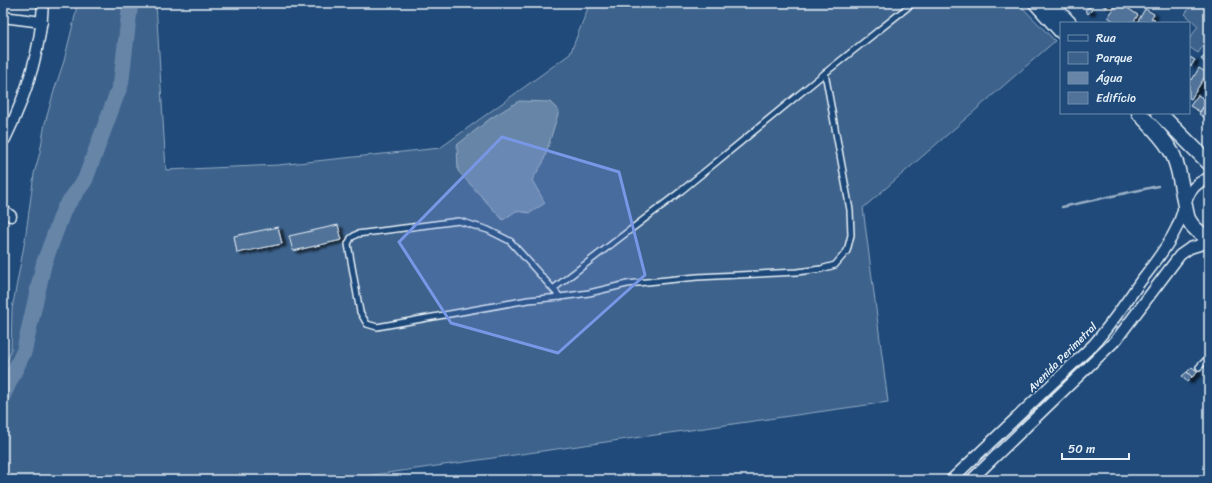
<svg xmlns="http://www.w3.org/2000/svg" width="1212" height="483" font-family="Sriracha,sans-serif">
<defs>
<filter id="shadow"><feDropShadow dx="4.5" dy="2.5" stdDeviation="1" flood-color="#0009"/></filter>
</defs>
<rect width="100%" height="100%" fill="#1f4a7a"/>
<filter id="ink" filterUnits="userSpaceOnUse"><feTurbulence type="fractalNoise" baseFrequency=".025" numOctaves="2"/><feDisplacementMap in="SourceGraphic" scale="8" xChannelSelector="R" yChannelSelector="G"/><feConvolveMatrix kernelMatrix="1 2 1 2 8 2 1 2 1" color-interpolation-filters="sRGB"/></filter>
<g filter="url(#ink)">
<!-- green -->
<g fill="#3c628c" stroke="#92aac2">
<path d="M76,3H156L166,170L278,165L440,148L570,54L590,3H1018L1055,41L863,208L888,402L338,480H3V374L11,350L12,309L25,240L34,174L40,152L45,123L54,91L64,61L76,12Z"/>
<path d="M1193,3H1209V38L1198,53L1189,47V40L1198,26L1185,14Z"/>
</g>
<!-- water -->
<path fill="#6685a7" stroke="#9ab0c7" d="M519,101L550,102L559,111L543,163L532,180L545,203L530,213L516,211L503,220L458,171L457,145L491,118Z"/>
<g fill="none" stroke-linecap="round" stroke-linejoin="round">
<!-- stream -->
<path stroke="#9ab0c7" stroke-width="2.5" d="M1062,207L1158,186"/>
<!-- river -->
<path stroke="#6685a7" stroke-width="16" d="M3,395L24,351L44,263L64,209L85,180L121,83L130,6L129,3"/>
</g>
<!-- building -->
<g fill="#517399" stroke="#e8f1f8" filter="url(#shadow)">
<path d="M1101,3H1109L1106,8L1101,4Z"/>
<path d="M1118,3H1120L1138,15L1133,23L1131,21L1129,23H1114L1115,22L1108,17Z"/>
<path d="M1089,7L1092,10L1088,14L1085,10Z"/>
<path d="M1145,9L1154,14L1151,18L1155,19L1153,23H1142L1138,21Z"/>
<path d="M1206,55L1209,58L1208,65L1201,59Z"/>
<path d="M1190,57L1195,60L1191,66L1189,65Z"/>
<path d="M1199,68L1207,73L1191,99L1189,98V77L1192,80Z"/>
<path d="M1198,95L1207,101L1200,112L1190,106Z"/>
<path d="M1209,98V120L1199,114Z"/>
<path d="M338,225L342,240L293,251L289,236Z"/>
<path d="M278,227L282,244L237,253L234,236Z"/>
<path d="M1209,361V371L1204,366Z"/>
<path d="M1192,367L1198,372L1192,377L1187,372Z"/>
<path d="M1187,372L1192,377L1187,382L1182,376Z"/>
</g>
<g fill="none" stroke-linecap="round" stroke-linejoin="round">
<defs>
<g id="lane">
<path d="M553,289L510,241L488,230L459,221L357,234L351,238L348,244L360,312L367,324L377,327L528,300L560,297L589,293L627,284L697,277L797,272L821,269L835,265L847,251L851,235L850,210L825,73"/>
<path d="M560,297L553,289L681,191L825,73L913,3"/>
<path d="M1199,367L1209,357"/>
</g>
<g id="street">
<path d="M3,17L42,22"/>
<path d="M5,139C26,96 41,51 43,3"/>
<path d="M3,210L11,216"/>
<path d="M951,480L1093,345C1110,326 1125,304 1140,282C1153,265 1167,248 1176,229C1186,209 1184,186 1209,178"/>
<path d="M971,480L1116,340L1180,255L1190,248L1209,242"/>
</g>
<g id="secondary">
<path d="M1036,3L1061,31"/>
<path d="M1050,3L1069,23"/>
<path d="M1139,113C1149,124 1161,135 1169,148C1181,165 1182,199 1188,219C1193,228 1199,234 1209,237"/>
<path d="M1159,113L1209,163"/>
</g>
</defs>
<!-- lane casing -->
<use href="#lane" stroke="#e8f1f8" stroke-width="8"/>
<!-- street casing -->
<use href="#street" stroke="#e8f1f8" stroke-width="13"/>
<!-- secondary casing -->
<use href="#secondary" stroke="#e8f1f8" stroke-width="17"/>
<!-- lane -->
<use href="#lane" stroke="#1f4a7a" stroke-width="5"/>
<!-- street -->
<use href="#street" stroke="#1f4a7a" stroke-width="10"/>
<!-- secondary -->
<use href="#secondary" stroke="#1f4a7a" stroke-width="14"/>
</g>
</g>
<!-- marked area -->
<path fill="#7897e6" fill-opacity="0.2" stroke="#7897e6" stroke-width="3" stroke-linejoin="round" d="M502,137L619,172L645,275L558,353L451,323L399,242Z"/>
<g text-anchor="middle" stroke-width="4" stroke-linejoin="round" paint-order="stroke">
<!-- street labels -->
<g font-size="11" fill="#e8f1f8" stroke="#1f4a7a">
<text transform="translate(1062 357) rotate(-45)" y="4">Avenida Perimetral</text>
</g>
</g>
<!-- margin -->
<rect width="1212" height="483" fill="none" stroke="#1f4a7a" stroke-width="16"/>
<rect x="8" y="8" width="1196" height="467" fill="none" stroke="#e8f1f8" stroke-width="1.5" filter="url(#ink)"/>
<!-- legend -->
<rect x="1060" y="22" width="130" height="92" fill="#1f4a7a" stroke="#6f8dac"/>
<rect x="1068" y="35" width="20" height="6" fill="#1f4a7a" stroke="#6f8dac"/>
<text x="1096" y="42" font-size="12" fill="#e8f1f8">Rua</text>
<rect x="1068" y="52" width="20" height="12" fill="#3c628c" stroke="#6f8dac"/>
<text x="1096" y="62" font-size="12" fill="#e8f1f8">Parque</text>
<rect x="1068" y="72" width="20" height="12" fill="#6685a7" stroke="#6f8dac"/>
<text x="1096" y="82" font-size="12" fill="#e8f1f8">Água</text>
<rect x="1068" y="92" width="20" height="12" fill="#517399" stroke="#6f8dac"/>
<text x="1096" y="102" font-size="12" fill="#e8f1f8">Edifício</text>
<!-- scale -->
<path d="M1062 453v6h67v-6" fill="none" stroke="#e8f1f8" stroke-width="2"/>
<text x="1068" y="453" font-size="12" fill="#e8f1f8" stroke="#1f4a7a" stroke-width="3" paint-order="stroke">50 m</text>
</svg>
